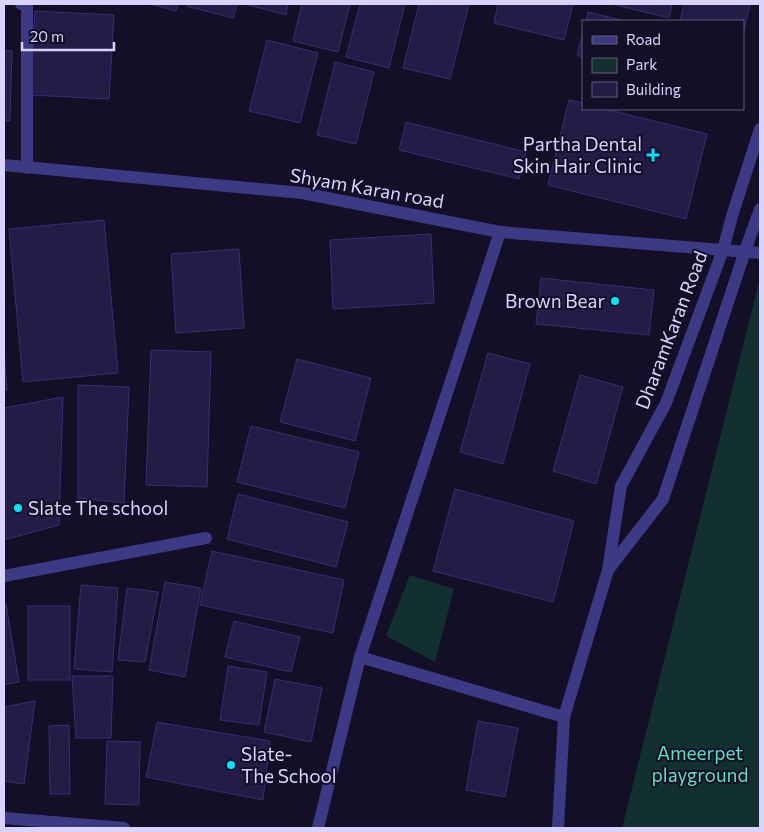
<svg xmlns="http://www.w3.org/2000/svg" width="764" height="832" font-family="Commissioner,sans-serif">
<rect width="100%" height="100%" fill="#130f26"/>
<!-- green -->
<g fill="#12302f">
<path d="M758,286H760V828H622Z"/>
<path d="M410,575L454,589L435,662L386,636Z"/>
</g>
<!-- building -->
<g fill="#241b47" stroke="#3b2d73">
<path d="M150,4H178L176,11Z"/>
<path d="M187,4H237L233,18L186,6Z"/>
<path d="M245,4H288L286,15Z"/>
<path d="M302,4H350L338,52L293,41Z"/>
<path d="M360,4H405L389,68L346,57Z"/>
<path d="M419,4H469L450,79L403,68Z"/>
<path d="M498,4H573L564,40L494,23Z"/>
<path d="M612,4H672L669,18Z"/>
<path d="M684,4H750L743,35V21H680Z"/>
<path d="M35,11L114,15L109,99L30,95Z"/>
<path d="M588,12L625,21H586Z"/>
<path d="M583,33V57L577,55Z"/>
<path d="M267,40L318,53L300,123L249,111Z"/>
<path d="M4,50L12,51L10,121H4Z"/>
<path d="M335,62L374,72L356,144L317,135Z"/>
<path d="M569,100L583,103V109H605L707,134L686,219L548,185Z"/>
<path d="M406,122L526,152L519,179L399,150Z"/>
<path d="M104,220L118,373L23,382L9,229Z"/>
<path d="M431,234L434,303L333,309L330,240Z"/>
<path d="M239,249L244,328L176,333L171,254Z"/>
<path d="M541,278L654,290L649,335L536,324Z"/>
<path d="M151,350L211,352L207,487L146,485Z"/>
<path d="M4,352L7,390H4Z"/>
<path d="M488,353L530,364L503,464L460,452Z"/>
<path d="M297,359L371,378L355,441L280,422Z"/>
<path d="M580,375L623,387L596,484L553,471Z"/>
<path d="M78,385L129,387L124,503L78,498Z"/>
<path d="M63,397L59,525L4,540V408Z"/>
<path d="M251,426L359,452L345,508L237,482Z"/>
<path d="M455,489L574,521L553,602L433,571Z"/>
<path d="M238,494L348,522L336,567L227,539Z"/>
<path d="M212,551L344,580L333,633L200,605Z"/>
<path d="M165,582L201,588L185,677L149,670Z"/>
<path d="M81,585L118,588L112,672L74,669Z"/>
<path d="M127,588L158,592L145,662L118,660Z"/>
<path d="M4,604H6L19,682L4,685Z"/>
<rect x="28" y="606" width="42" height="74"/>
<path d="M234,621L300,637L291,672L225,657Z"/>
<path d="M228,666L267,672L259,725L220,720Z"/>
<path d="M72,676H113L111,738H76Z"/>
<path d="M275,679L322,688L311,742L264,732Z"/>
<path d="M35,701L24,784L4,781V707Z"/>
<path d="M478,721L518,728L505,797L466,790Z"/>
<path d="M157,722L270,741L263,800L146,777Z"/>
<path d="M69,725L70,794H50L49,726Z"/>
<path d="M107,741L140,742L139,805L105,804Z"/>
</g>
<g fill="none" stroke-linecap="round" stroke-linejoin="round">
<!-- minor -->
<g stroke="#3d3a85" stroke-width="12">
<path d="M21,4L27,5V168"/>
<path d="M4,165L302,193L500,232L760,253"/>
<path d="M608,570L663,499L745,251L760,209"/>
<path d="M4,576L206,538"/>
<path d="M360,657L564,717"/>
<path d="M4,818L124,828"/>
<path d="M318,828L360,657L500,232"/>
<path d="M558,828L564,717L608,570L621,486L666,403L723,250L732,216L760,129"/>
</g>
</g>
<!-- markers -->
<g fill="#00e5ff" stroke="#130f26" stroke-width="2">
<path d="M650.5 147.5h5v5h5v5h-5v5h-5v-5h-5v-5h5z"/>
<circle cx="615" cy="301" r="5"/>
<circle cx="18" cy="508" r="5"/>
<circle cx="231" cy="765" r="5"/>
</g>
<g text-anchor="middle" stroke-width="4" stroke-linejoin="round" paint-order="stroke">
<!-- poi labels -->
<g font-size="19" fill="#d9d4ff" stroke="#130f26" text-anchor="end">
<text x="642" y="151">Partha Dental<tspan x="642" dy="22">Skin Hair Clinic</tspan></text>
<text x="605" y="308">Brown Bear</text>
<text x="28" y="515" text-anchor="start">Slate The school</text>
<text x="241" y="761" text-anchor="start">Slate-<tspan x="241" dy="22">The School</tspan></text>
</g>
<!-- street labels -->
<g font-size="19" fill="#d9d4ff" stroke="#130f26">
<text transform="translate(367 188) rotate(10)" y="7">Shyam Karan road</text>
<text transform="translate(671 330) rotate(-69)" y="7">DharamKaran Road</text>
</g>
<!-- park labels -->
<g font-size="19" fill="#5fe0c0" stroke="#130f26">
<text x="700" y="760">Ameerpet<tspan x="700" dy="22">playground</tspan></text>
</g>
</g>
<!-- border -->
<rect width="764" height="832" fill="none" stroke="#d9d4ff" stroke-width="10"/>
<!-- legend -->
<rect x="582" y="20" width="162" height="90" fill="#130f26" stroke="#625e7d"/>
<rect x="592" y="36" width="25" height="8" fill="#3d3a85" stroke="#625e7d"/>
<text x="626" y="45" font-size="15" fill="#d9d4ff">Road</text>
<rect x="592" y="58" width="25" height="15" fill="#12302f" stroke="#625e7d"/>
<text x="626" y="70" font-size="15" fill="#d9d4ff">Park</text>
<rect x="592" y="82" width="25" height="15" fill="#241b47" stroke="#625e7d"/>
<text x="626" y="95" font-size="15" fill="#d9d4ff">Building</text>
<!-- scale -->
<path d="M22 42v8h92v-8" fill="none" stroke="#d9d4ff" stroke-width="2.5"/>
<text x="30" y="42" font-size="15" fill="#d9d4ff" stroke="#130f26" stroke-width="4" paint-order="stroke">20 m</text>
</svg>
